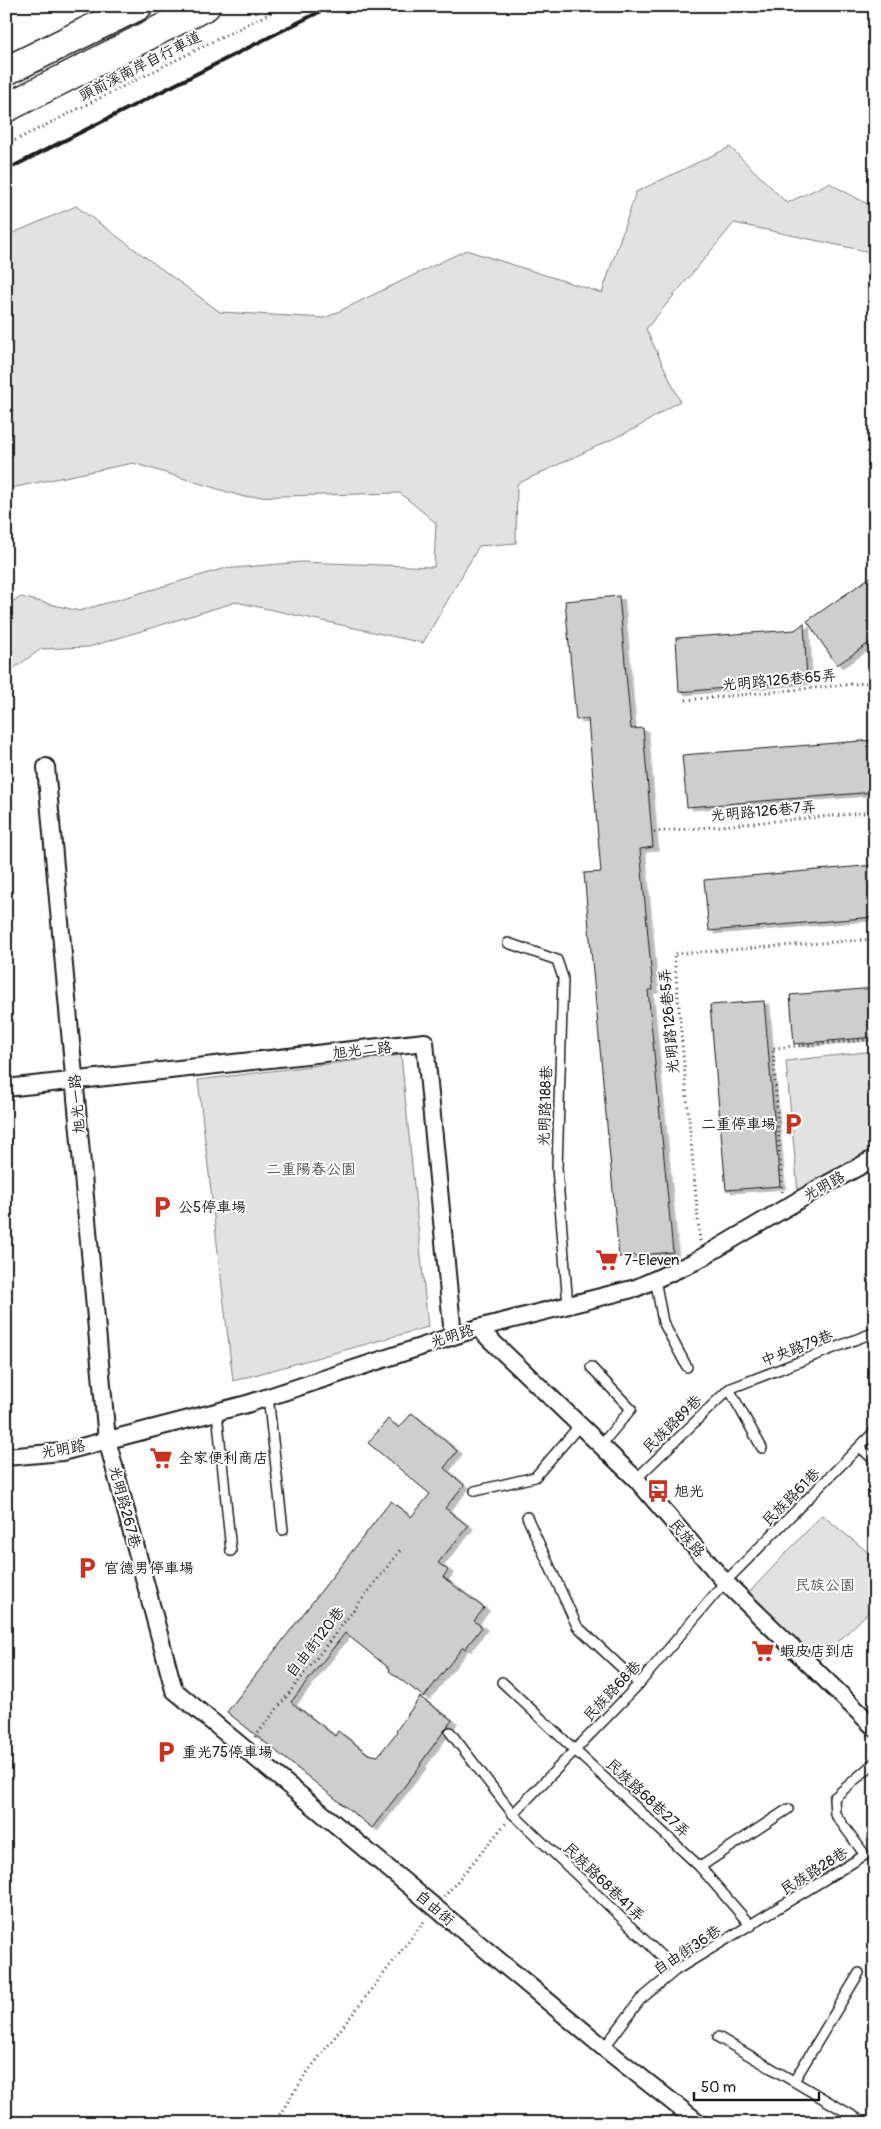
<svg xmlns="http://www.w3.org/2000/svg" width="881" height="2129" font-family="Pangolin,'LXGW WenKai TC',sans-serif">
<defs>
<filter id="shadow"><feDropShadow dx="5.5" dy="3" stdDeviation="0" flood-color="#0004"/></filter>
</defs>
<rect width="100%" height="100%" fill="#fff"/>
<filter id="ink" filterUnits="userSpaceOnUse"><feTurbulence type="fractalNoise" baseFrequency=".02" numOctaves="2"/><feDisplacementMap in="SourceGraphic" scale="10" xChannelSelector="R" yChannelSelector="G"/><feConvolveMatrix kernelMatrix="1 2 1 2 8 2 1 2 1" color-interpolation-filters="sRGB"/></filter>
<g filter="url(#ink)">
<!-- green -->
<g fill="#e2e2e2" stroke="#7f7f7f">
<path d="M730,147L787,203L829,183L875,208V253L734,223L646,329L680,401L638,427L517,484L516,543L479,546L423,643L236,602L89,647L41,649L6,674V605L21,597L79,611L222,569L302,562L434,567L436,523L400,493L244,497L133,463L6,489V236L76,206L220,312L325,318L466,250L602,293L636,192Z"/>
<path d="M875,1051V1147L798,1192L786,1061Z"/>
<path d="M401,1055L428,1327L233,1381L198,1080Z"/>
<path d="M822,1515L875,1558V1606L810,1669L741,1601Z"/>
</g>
<!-- building -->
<g fill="#cecece" stroke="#1c1c1c" filter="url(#shadow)">
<path d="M875,574V639L837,665L807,621Z"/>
<path d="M619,596L631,729L643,728L653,847L640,849L653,990H648L673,1252L619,1257L584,873L601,872L588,719L576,720L565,601Z"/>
<path d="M804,623L807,681L679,692L676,638L795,630Z"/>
<path d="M875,740V792L687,807L682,755Z"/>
<path d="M875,865V917L709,931L704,880Z"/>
<path d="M875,988V1037L794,1044L790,995Z"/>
<path d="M764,1001L780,1186L726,1190L710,1005Z"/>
<path d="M412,1413L457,1451L444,1468L464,1485L445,1508L468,1526L438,1563L448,1570L443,1577L484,1608L474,1621L482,1627L465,1649L463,1647L424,1697L389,1671L390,1669L345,1633L291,1702L335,1736L338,1731L368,1754L378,1756L397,1732L396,1731L420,1697L452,1720L420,1764L421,1765L372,1828L227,1712L391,1501L411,1517L430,1494L368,1443L388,1419L399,1428Z"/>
</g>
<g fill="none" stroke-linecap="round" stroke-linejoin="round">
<defs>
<g id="service">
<path d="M508,943L557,960L563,978L557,1168L568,1306"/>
<path d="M655,1279L663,1322L687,1367"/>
<path d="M591,1367L631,1409L601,1445"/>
<path d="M729,1389L762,1448"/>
<path d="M268,1396L283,1530"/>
<path d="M217,1412L231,1551"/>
<path d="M860,1447L875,1461"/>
<path d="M636,1479L729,1389L875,1332"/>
<path d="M475,1491L535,1477L580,1425"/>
<path d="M527,1517L577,1626L639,1684"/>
<path d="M502,1682L700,1867L751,1926"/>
<path d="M450,1732L513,1814L676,1970"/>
<path d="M513,1814L639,1684L725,1582L875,1431"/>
<path d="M700,1867L788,1809"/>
<path d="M718,2037L865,2123"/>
<path d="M604,2048L640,2000L676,1970L865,1855L835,1814L834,1798L875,1762"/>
<path d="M794,2081L859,1973"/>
</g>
<g id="minor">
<path d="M46,767L107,1440L174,1690L604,2048L699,2123"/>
<path d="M6,1088L425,1042L453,1336"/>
<path d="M478,1328L636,1479L725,1582L875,1728"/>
<path d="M6,1457L62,1452L247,1404L478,1328L636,1288L694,1262L816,1190L875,1158"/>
</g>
<g id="trunk">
<path d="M6,71L138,6"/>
<path d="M6,108L206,6"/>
</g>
</defs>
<!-- service casing -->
<use href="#service" stroke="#1c1c1c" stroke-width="12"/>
<!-- minor casing -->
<use href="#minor" stroke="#1c1c1c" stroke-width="20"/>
<!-- trunk casing -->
<use href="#trunk" stroke="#1c1c1c" stroke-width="31"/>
<!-- path -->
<g stroke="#1c1c1c" stroke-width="3" stroke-dasharray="1 4" stroke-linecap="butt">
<path d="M6,145L284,6"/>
<path d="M686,700L875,682"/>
<path d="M654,832L875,812"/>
<path d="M782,1192L773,1048L875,1039"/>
<path d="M700,1241L674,954L875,939"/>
<path d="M255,1737L402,1548"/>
<path d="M444,1897L506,1823"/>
<path d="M274,2123L306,2074L426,1919"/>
</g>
<!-- service -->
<use href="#service" stroke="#fff" stroke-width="9"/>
<!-- minor -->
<use href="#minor" stroke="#fff" stroke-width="16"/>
<!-- trunk -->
<use href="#trunk" stroke="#fff" stroke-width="28"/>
<!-- rail -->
<path stroke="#1c1c1c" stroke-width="4" d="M6,170L331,6"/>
</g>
</g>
<!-- icons -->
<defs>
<symbol id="parking-bare" viewBox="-9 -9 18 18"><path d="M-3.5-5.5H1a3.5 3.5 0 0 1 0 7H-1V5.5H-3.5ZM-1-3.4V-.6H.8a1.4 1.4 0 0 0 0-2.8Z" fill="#c8321e" stroke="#fff" stroke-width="2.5" paint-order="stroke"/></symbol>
<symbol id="supermarket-bare" viewBox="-9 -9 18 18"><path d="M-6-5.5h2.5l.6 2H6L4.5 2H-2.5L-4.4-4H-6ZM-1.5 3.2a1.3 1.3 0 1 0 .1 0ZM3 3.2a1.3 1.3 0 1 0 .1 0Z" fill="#c8321e" stroke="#fff" stroke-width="2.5" paint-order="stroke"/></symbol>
<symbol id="bus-bare" viewBox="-9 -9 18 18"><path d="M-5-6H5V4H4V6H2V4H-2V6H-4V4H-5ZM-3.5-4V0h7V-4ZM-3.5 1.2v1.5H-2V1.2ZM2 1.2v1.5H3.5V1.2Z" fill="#c8321e" stroke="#fff" stroke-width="2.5" paint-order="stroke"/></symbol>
</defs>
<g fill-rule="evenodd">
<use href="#parking-bare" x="777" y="1108" width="32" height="32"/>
<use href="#parking-bare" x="146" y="1191" width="32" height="32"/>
<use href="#supermarket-bare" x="591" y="1244" width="32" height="32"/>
<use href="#supermarket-bare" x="145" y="1442" width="32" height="32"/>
<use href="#bus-bare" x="642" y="1475" width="32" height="32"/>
<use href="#parking-bare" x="71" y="1552" width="32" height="32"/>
<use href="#supermarket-bare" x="747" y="1635" width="32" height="32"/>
<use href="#parking-bare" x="150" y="1736" width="32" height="32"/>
</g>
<g text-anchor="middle" stroke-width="4" stroke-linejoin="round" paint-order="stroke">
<!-- street labels -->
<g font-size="15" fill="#1c1c1c" stroke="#fff">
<text transform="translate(140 66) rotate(-27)" y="5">頭前溪南岸自行車道</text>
<text transform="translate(779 680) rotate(-5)" y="5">光明路126巷65弄</text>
<text transform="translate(763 811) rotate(-5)" y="5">光明路126巷7弄</text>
<text transform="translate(669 1021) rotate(-95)" y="5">光明路126巷5弄</text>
<text transform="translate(362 1050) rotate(-6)" y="5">旭光二路</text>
<text transform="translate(77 1104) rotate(-95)" y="5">旭光一路</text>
<text transform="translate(545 1106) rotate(-88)" y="5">光明路188巷</text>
<text transform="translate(824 1186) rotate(-29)" y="5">光明路</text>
<text transform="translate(452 1336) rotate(-18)" y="5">光明路</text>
<text transform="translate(797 1348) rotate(-21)" y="5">中央路79巷</text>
<text transform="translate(672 1424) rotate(-44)" y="5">民族路89巷</text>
<text transform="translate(63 1449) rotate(-10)" y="5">光明路</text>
<text transform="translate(791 1497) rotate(-45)" y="5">民族路61巷</text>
<text transform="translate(125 1507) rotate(75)" y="5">光明路267巷</text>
<text transform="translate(687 1538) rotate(49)" y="5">民族路</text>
<text transform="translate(315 1642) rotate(-52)" y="5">自由街120巷</text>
<text transform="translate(612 1691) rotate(-47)" y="5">民族路68巷</text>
<text transform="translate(648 1798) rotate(43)" y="5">民族路68巷27弄</text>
<text transform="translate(814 1871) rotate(-32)" y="5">民族路28巷</text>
<text transform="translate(604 1882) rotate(44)" y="5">民族路68巷41弄</text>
<text transform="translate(435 1908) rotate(40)" y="5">自由街</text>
<text transform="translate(687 1950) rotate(-33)" y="5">自由街36巷</text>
</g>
<!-- poi labels -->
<g font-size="15" fill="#1c1c1c" stroke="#fff" text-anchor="start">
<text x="776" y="1129" text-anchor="end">二重停車場</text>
<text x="178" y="1212">公5停車場</text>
<text x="624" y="1265">7-Eleven</text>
<text x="178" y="1463">全家便利商店</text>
<text x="674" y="1496">旭光</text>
<text x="104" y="1573">官德男停車場</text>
<text x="780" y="1656">蝦皮店到店</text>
<text x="182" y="1757">重光75停車場</text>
</g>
<!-- park labels -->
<g font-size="15" fill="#575757" stroke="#fff">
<text x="311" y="1174">二重陽春公園</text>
<text x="825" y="1590">民族公園</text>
</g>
</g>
<!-- margin -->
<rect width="881" height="2129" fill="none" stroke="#fff" stroke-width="25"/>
<rect x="12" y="12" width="856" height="2104" fill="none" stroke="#1c1c1c" stroke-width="2" filter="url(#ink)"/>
<!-- scale -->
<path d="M694 2092v8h125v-8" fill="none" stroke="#1c1c1c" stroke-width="2.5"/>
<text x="701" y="2092" font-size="15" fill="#1c1c1c" stroke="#ffffff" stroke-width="4" paint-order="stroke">50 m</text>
</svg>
